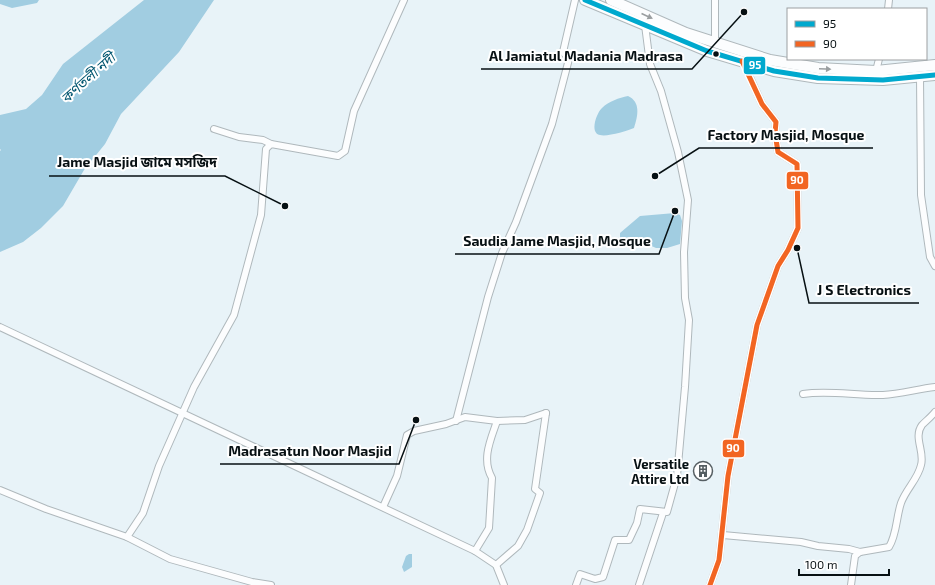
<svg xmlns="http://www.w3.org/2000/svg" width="935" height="585" font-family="'Exo 2','Noto Sans Bengali',sans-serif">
<rect width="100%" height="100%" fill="#e8f3f8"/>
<!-- water -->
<g fill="#a1cde1">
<path d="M0,0H39L37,3L12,8L0,4Z"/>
<path d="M144,0H214L179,52L121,114L105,144L84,170L63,206L41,228L23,242L0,252V151L1,150L0,149V115L26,109L42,95L63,64Z"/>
<path d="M628,96C641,102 638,116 634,128C627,131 607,137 600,135C589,133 597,112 602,108C609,101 619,98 628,96Z"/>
<path d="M675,213L680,215L682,221L680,244L667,248H656L647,244L624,242L620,238V233L640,216Z"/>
<path d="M409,554H412V567L404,572L402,567L406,556Z"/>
</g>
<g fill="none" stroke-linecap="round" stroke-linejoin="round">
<defs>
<g id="minor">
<path d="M888,9L889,0"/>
<path d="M715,42V0"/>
<path d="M876,71L879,59"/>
<path d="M920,76L921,195L930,257L935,266"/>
<path d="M214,129L239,137L263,140L271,144"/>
<path d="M0,327L475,551L496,565L504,585"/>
<path d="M803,394C830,390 856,396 883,395C900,394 918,389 935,387"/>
<path d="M456,421L488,297L502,253L516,222L552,124L569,59L563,52L575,0"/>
<path d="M0,490L46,509L127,537L170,559L252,582L271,585"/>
<path d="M383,507L397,476L407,435L414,431L446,424L465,417L497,421L525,420L546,413"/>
<path d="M723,535L801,542L818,546L849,549L860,552"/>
<path d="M127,537L143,513L159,466L194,387L234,315L261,215L266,149L271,144L338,156L345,151L354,111L404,0"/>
<path d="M475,551L489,528L492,478C481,459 491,439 497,421"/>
<path d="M496,565L518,546L527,530L540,493L535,489L546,413"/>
<path d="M576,585L580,574L595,579L603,577L615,540H629L637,523L640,509L667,512L677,476L685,387L689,320L685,298L684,252L688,200L678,152L661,91L650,64L645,25"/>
<path d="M639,585L663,513"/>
<path d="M710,585L719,560L728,476L757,325L778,266L788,250L798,228L797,164L778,152L775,133L776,122L762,104L743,62"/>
<path d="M851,585L855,556L860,552L889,547C897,534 896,518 901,503C906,489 918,479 921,465C925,452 913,437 922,425C926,421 931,417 935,412"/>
</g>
<g id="trunk">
<path d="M585,0L707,51L774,71L818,78L883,80L935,75"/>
<path d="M611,0L686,33L770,60L818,68L876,71L935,65"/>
</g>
</defs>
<!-- minor casing -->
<use href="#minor" stroke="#afb8bc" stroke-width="8"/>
<!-- trunk casing -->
<use href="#trunk" stroke="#afb8bc" stroke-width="12"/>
<!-- minor -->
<use href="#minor" stroke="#fcfdfe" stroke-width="6"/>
<!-- trunk -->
<use href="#trunk" stroke="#fcfdfe" stroke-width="10"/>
<defs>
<path id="bus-1" d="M585,0L707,51L774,71L818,78L883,80L935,75"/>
<path id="bus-2" d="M710,585L719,560L728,476L757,325L778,266L788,250L798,228L797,164L778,152L775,133L776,122L762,104L742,61"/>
</defs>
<!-- bus-1 casing -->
<use href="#bus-1" stroke="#fff" stroke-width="8"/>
<!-- bus-2 casing -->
<use href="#bus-2" stroke="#fff" stroke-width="8"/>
<!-- bus-1 -->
<use href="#bus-1" stroke="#00a9ce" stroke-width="5"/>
<!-- bus-2 -->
<use href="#bus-2" stroke="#f26522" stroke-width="5"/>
</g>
<!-- one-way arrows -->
<defs><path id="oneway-solid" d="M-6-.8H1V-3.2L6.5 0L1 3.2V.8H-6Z"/></defs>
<g fill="#9a9ea0">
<use href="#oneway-solid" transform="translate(647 16) rotate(24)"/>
<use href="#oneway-solid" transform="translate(825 69) rotate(3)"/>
</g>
<!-- icons -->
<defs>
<symbol id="building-ring" viewBox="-11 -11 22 22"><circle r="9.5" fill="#fff" stroke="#565f63" stroke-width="1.5"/><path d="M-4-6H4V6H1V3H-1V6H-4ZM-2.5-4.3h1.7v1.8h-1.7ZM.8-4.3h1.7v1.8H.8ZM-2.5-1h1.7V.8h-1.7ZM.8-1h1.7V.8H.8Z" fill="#565f63"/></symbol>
</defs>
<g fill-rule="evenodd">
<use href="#building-ring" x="692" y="460" width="22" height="22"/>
</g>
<!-- markers -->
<circle fill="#071013" stroke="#fff" stroke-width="1.5" cx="716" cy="54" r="3.5"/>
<g text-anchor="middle" stroke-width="4" stroke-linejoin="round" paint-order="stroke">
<!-- poi labels -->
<g font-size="13" font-weight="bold" fill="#071013" stroke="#fff" text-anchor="end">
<text x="689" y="469">Versatile<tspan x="689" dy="15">Attire Ltd</tspan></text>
</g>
<!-- water labels -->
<g font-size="14" font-style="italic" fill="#00556f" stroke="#fff">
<text transform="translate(88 78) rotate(-42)" y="5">কর্ণতলী নদী</text>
</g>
</g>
<!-- callouts -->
<path fill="none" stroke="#071013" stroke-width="1.5" d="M744 12L692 69H481M655 176L699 148H873M285 206L225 176H49M675 211L659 254H455M797 248L809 303H919M416 420L399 464H220"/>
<g fill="#071013" stroke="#fff" stroke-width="1.5">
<circle cx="744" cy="12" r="4"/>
<circle cx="655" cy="176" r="4"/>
<circle cx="285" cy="206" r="4"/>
<circle cx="675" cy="211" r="4"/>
<circle cx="797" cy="248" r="4"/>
<circle cx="416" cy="420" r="4"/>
</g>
<g font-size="14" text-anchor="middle" font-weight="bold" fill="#071013" stroke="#fff" stroke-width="4" stroke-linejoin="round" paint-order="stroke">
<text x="586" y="61">Al Jamiatul Madania Madrasa</text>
<text x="786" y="140">Factory Masjid, Mosque</text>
<text x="137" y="167">Jame Masjid জামে মসজিদ</text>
<text x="557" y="246">Saudia Jame Masjid, Mosque</text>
<text x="864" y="295">J S Electronics</text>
<text x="310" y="456">Madrasatun Noor Masjid</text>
</g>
<g stroke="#fff" stroke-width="1.5">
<rect x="743" y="56" width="23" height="19" rx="4" fill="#00a9ce"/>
<rect x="786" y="171" width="23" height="19" rx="4" fill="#f26522"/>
<rect x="722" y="439" width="23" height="19" rx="4" fill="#f26522"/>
</g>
<g font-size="11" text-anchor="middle" font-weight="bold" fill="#fff">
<text x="755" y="69">95</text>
<text x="797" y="184">90</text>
<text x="733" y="452">90</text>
</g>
<!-- legend -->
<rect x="787" y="8" width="140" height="52" fill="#ffffff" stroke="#9c9fa1"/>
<rect x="795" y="21" width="20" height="6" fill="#00a9ce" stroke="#9c9fa1"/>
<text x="823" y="28" font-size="12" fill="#071013">95</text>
<rect x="795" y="41" width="20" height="6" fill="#f26522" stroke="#9c9fa1"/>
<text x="823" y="48" font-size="12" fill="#071013">90</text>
<!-- scale -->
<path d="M799 569v6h90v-6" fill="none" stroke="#071013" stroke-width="2"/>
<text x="805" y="569" font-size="12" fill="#071013" stroke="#ffffff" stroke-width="3" paint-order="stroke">100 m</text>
</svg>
